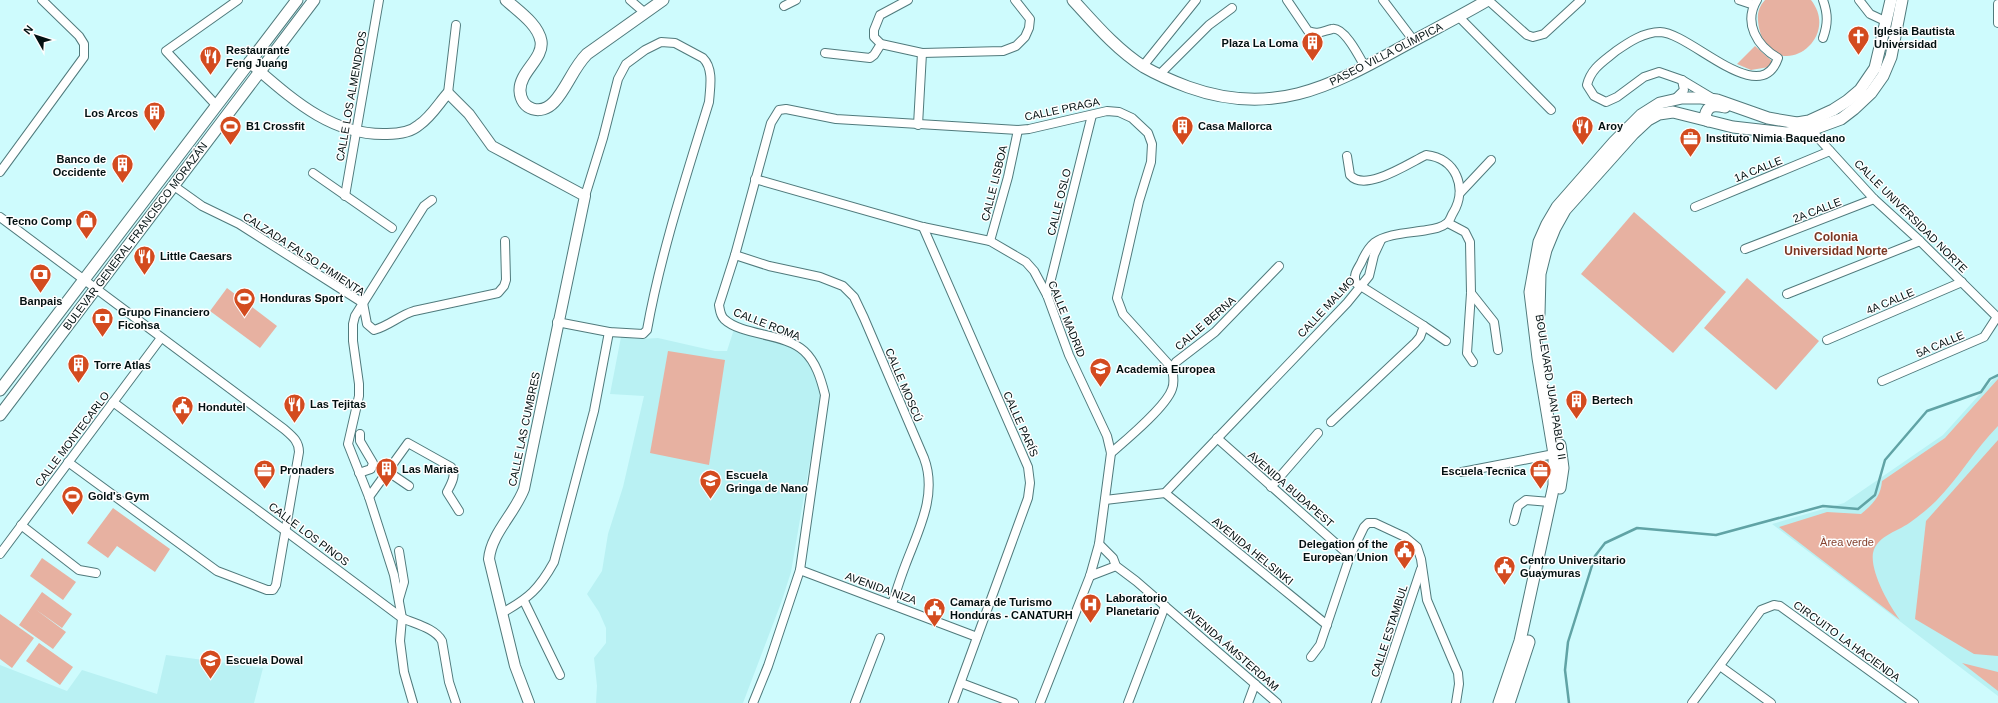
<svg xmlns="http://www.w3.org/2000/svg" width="1998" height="703" font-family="Arial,sans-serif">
<rect width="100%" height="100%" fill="#cefbfd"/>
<!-- built -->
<g fill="#b9f1f3">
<path d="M735,326L803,349L825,395L810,461L791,572L781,603L743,703H596L597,686L594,658L606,643V628L599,612L587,594L602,571L608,534L623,487L644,396L610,394L621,337L641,339L658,338L715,351H727Z"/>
<path d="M1998,374V696L1772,524L1844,503L1943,435Z"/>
<path d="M166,655L263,668L254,703H0V665L67,691L82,670L157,694Z"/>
</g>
<!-- green -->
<g fill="#e7b1a1">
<path d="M1765,0H1811C1843,41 1773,87 1759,28C1757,16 1757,9 1765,0Z"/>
<path d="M1755,46L1772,61L1769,67L1751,70L1737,64Z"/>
<path d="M1634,212L1726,292L1673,353L1581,274Z"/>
<path d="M1747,278L1819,341L1776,390L1704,328Z"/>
<path d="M227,288L277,326L260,348L210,311Z"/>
<path d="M668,351L725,360L709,465L650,453Z"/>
<path d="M1998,440V656L1974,654L1915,619L1926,521Z"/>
<path d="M113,508L170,549L155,572L117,546L108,558L87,543Z"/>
<path d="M42,558L76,582L63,600L30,576Z"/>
<path d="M42,592L72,614L62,628L35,609L66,632L53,649L19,625Z"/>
<path d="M0,614L34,638L12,668L0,659Z"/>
<path d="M39,643L73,667L60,685L26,661Z"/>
</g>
<!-- forest -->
<g fill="#eab3a3">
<path d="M1998,379V426C1975,449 1959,478 1936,501C1929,508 1920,515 1912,521C1900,531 1877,535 1873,553C1870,572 1889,605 1900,620L1779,527L1827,512L1861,514C1873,504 1881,496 1882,481L1945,438Z"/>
<path d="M1962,663L1998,672V691Z"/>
</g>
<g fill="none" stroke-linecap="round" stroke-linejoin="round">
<!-- stream -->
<path stroke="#60a3a5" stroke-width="2.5" d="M1569,703L1565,670L1568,642L1595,556L1605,543L1637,528L1716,535L1823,506L1858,509L1875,495L1885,460L1927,411L1981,392L1990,379L1998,375"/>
<defs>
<g id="minor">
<path d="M630,0L645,13"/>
<path d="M908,0L880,15L874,30V37L881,44L922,53L1003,51L1016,46L1025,37L1029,28L1030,19L1015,0"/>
<path d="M1287,0L1308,31C1318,35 1323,31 1332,29C1344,26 1360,58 1365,67"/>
<path d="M1383,0L1414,41"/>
<path d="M1488,0L1527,35L1533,37L1544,34L1581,0"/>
<path d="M1739,0L1754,5"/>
<path d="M1823,0C1828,14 1828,24 1823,38"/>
<path d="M1859,0L1870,14L1887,22"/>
<path d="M1998,4V23"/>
<path d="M784,6L796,0"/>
<path d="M1459,17L1551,110"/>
<path d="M825,53L870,58L874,55L881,44"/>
<path d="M1143,66L1196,0"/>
<path d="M1159,75L1209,25L1232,8"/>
<path d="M448,93L456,25"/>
<path d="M1712,98L1682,80L1659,72L1644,77L1617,97L1606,102L1594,96L1587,85C1591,68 1604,61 1616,51C1629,42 1644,32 1660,32C1691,33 1760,110 1778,58C1757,46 1743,23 1757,0"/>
<path d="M1675,99L1684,90L1682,80"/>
<path d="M216,105L166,51L238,0"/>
<path d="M918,125L922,53"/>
<path d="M1811,130L1874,199L1920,241L1997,317L1984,337L1882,381"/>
<path d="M0,172L84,57V44L79,36L42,0"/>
<path d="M313,173L392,228"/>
<path d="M755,179L923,227L990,241L1026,262L1034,271L1047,295L1069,355L1107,436L1111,453L1099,544L1090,576L1040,703"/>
<path d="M174,186L202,206L239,224L363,303L367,324L374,330C389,326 400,315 414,311L498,293L504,286L506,280L505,241"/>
<path d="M1460,193L1491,160"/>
<path d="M345,196L379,0"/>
<path d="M1695,207L1830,151"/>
<path d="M0,217L284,429C292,436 299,441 299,452L276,585L273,590H267L217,571L68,462"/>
<path d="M1448,223L1465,232L1470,242L1471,293L1467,353L1473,362"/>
<path d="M923,227L1028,467L1030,483L1028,498L953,703"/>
<path d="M990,241L1008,177L1018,130"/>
<path d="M1745,249L1874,199"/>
<path d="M735,255L769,266L820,277L843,286L854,297L864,318L924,458C938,495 918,531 905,566C900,579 896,592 892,604"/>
<path d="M1471,293L1494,322L1498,350"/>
<path d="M1787,294L1920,241"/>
<path d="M1047,295L1092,115"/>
<path d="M557,322L609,332L643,334L647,330C661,252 686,177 709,102C710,88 714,69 703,58L675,43L661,42L645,50L626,64L618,79L603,138L585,196"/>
<path d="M1424,326L1446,341"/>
<path d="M1827,340L1962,282"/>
<path d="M113,402L402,618C415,624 435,628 442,641L449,682L456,703"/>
<path d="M1331,422L1415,343L1420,337L1424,326L1356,283C1353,275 1357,270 1361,263C1364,256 1368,248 1374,243C1387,233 1411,233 1427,230C1434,229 1441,228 1447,223C1450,221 1451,216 1453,213C1468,188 1456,158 1426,155C1409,163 1365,193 1350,175L1347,156"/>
<path d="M1217,438L1350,556"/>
<path d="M1111,453C1126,440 1166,407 1172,389C1175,382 1173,375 1172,368L1176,362L1215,332L1279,266"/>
<path d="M387,471L409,486"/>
<path d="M1462,472L1554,454"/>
<path d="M359,473L371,469L373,463L360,441V434"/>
<path d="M1271,487L1318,433"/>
<path d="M1165,493L1327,625"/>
<path d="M369,497L408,443L451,467C457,475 451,484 447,492L459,511"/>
<path d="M1105,500L1165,493L1347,303L1369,276L1374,255L1381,240"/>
<path d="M1514,521L1518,506L1526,500L1550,502"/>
<path d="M21,525L79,570L96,573"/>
<path d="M1099,544L1113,558L1116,566L1136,581L1277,703"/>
<path d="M0,554L161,338"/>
<path d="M800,570L977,637"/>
<path d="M1090,576L1116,566"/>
<path d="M399,599L404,582L399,551"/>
<path d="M524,601L560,675"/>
<path d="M502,613C529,598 539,589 554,562L594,411L609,332"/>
<path d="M1311,657L1320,645L1350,556L1364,527L1368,523H1375L1405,537L1417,547L1421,559L1427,600L1458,673L1459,684L1456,703"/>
<path d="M1720,666L1771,703"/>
<path d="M961,683L1014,703"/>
<path d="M413,703L404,672L400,641L402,618L394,575L369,497L348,444L359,396V384L353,341V324L355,316L424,206L432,200"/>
<path d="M753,703L768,666L800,570L825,395C821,379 816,362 804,351C785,333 742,336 724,319C720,315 720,310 719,305L735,255L771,123L779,110L786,109L836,119L1018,130L1029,129L1107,111L1119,112L1132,118L1148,133L1152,144L1151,162L1139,201L1117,298L1123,314L1172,368"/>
<path d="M855,703L880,638"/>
<path d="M1128,703L1165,606"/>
<path d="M1248,703L1255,684"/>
<path d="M1376,703L1421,569"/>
<path d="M1692,703L1761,610L1774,605L1780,606L1914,703"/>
</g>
<path id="tertiary" d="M249,62C290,97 330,136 387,134C398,134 411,132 419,125C431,117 439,103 448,93L469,114L492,146L585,196L524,489C515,513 491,534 489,559L515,666L529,703"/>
<g id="secondary">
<path d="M506,0C518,11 538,24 541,41C544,59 519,72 520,91C521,110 541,116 554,102C567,88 573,68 587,54L663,0"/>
<path d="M1073,0C1095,24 1116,49 1144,67C1158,75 1172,81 1188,87C1271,117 1328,88 1400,48C1429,32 1459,17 1488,0"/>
<path d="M1708,121L1705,116C1708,104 1715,105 1725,107"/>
<path d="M1539,314L1540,274L1546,250L1555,228L1565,210L1633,134L1648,120L1659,114L1673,112L1733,127L1786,133L1811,130L1841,119L1854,109L1871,93L1883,76L1891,57L1902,0"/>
<path d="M0,390L297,0"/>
<path d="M0,415L314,0"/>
<path d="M1560,488L1563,468L1560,445"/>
<path d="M1499,703L1520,641L1554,485V454L1538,358L1530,292L1539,242L1547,224L1557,207L1614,142L1641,115L1660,103L1682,98H1701L1717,100L1768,118L1797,123L1809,121L1833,110L1847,101L1860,90L1875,68L1891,0"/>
</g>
<path id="primary" d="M1508,703L1528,642"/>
</defs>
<!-- minor casing -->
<use href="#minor" stroke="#507a7c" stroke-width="10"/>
<!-- tertiary casing -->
<use href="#tertiary" stroke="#507a7c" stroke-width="12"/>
<!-- secondary casing -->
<use href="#secondary" stroke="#507a7c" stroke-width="13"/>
<!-- primary casing -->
<use href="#primary" stroke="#507a7c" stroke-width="15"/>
<!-- minor -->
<use href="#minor" stroke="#fff" stroke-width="8"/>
<!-- tertiary -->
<use href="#tertiary" stroke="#fff" stroke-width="10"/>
<!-- secondary -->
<use href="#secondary" stroke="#fff" stroke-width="11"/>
<!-- primary -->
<use href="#primary" stroke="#fff" stroke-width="13"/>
</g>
<!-- icons -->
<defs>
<symbol id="church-pin" viewBox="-11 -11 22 30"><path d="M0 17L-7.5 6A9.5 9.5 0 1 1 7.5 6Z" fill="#d34b1f" stroke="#fefefe"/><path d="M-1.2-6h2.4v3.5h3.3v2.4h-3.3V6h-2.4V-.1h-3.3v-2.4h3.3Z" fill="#fff"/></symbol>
<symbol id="building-pin" viewBox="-11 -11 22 30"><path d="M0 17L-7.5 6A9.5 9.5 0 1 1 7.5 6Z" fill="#d34b1f" stroke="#fefefe"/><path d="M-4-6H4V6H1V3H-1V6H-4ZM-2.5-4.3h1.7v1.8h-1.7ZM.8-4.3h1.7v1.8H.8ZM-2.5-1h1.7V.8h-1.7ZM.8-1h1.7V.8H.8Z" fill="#fff"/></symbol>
<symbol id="restaurant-pin" viewBox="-11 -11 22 30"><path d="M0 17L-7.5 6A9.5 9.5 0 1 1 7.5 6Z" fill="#d34b1f" stroke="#fefefe"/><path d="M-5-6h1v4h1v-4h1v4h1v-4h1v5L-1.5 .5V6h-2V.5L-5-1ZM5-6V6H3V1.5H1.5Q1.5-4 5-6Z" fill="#fff"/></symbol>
<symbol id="stadium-pin" viewBox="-11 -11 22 30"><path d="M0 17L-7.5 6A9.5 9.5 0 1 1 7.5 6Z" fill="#d34b1f" stroke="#fefefe"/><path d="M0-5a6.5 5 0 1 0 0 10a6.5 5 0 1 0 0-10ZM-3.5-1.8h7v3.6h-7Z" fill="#fff"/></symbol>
<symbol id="office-pin" viewBox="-11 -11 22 30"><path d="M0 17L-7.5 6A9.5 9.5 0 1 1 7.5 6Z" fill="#d34b1f" stroke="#fefefe"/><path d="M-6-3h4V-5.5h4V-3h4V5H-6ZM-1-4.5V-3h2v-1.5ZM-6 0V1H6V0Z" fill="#fff"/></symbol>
<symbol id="shop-pin" viewBox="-11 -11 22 30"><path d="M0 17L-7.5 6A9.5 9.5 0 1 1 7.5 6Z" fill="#d34b1f" stroke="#fefefe"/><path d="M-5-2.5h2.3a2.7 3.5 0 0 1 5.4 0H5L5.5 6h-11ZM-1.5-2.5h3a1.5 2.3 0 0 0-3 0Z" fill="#fff"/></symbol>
<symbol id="bank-pin" viewBox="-11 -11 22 30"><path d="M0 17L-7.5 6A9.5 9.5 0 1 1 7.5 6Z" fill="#d34b1f" stroke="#fefefe"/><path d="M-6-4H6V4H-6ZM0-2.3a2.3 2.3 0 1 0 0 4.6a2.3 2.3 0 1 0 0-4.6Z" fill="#fff"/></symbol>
<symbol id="school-pin" viewBox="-11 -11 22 30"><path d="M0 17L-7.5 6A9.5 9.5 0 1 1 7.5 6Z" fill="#d34b1f" stroke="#fefefe"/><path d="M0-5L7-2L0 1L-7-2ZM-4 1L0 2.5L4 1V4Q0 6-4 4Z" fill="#fff"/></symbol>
<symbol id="civic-pin" viewBox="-11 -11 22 30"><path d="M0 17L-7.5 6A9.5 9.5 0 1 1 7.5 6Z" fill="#d34b1f" stroke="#fefefe"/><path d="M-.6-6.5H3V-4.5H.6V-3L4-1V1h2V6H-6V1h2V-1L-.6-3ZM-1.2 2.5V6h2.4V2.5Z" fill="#fff"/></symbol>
<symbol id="hospital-pin" viewBox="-11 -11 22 30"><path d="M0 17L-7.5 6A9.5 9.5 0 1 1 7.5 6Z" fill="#d34b1f" stroke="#fefefe"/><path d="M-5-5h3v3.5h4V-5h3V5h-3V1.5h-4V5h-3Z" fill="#fff"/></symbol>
</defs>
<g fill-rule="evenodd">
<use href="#church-pin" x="1846" y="24" width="25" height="34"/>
<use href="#building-pin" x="1300" y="30" width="25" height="34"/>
<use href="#restaurant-pin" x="198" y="44" width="25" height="34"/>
<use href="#building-pin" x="142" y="100" width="25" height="34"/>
<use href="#stadium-pin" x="218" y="114" width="25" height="34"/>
<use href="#building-pin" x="1170" y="114" width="25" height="34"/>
<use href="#restaurant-pin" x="1570" y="114" width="25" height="34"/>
<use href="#office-pin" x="1678" y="126" width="25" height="34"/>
<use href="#building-pin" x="110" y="152" width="25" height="34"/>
<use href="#shop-pin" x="74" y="208" width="25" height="34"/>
<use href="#restaurant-pin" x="132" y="244" width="25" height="34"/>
<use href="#bank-pin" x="28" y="262" width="25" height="34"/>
<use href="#stadium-pin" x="232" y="286" width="25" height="34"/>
<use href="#bank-pin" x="90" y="306" width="25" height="34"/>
<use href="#building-pin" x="66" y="352" width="25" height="34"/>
<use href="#school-pin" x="1088" y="356" width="25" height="34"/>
<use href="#building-pin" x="1564" y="388" width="25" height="34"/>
<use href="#restaurant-pin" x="282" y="392" width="25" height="34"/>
<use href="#civic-pin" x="170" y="394" width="25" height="34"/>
<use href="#building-pin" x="374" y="456" width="25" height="34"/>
<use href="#office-pin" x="252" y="458" width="25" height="34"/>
<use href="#office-pin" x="1528" y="458" width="25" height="34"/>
<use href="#school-pin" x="698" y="468" width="25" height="34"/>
<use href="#stadium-pin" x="60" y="484" width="25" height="34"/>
<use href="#civic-pin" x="1392" y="538" width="25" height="34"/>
<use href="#civic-pin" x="1492" y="554" width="25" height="34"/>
<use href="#hospital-pin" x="1078" y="592" width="25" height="34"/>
<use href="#civic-pin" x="922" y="596" width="25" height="34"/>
<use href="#school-pin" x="198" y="648" width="25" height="34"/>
</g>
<g text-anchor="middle" stroke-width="3" stroke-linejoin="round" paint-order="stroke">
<!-- poi labels -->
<g font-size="11" font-weight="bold" fill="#021011" stroke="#fefefe" text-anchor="start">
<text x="1874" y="35">Iglesia Bautista<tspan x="1874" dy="13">Universidad</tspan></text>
<text x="1298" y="47" text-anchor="end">Plaza La Loma</text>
<text x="226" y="54">Restaurante<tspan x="226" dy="13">Feng Juang</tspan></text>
<text x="138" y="117" text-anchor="end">Los Arcos</text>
<text x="246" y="130">B1 Crossfit</text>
<text x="1198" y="130">Casa Mallorca</text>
<text x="1598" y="130">Aroy</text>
<text x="1706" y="142">Instituto Nimia Baquedano</text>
<text x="106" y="163" text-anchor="end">Banco de<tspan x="106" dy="13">Occidente</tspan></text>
<text x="72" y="225" text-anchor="end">Tecno Comp</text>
<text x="160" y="260">Little Caesars</text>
<text x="260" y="302">Honduras Sport</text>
<text x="41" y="305" text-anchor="middle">Banpais</text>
<text x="118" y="316">Grupo Financiero<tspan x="118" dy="13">Ficohsa</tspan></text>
<text x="94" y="369">Torre Atlas</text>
<text x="1116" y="373">Academia Europea</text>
<text x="1592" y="404">Bertech</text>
<text x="310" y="408">Las Tejitas</text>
<text x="198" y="411">Hondutel</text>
<text x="402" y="473">Las Marias</text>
<text x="280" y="474">Pronaders</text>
<text x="1526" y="475" text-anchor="end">Escuela Tecnica</text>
<text x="726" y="479">Escuela<tspan x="726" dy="13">Gringa de Nano</tspan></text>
<text x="88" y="500">Gold's Gym</text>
<text x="1388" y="548" text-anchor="end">Delegation of the<tspan x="1388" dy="13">European Union</tspan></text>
<text x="1520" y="564">Centro Universitario<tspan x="1520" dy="13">Guaymuras</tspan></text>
<text x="1106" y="602">Laboratorio<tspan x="1106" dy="13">Planetario</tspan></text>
<text x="950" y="606">Camara de Turismo<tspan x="950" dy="13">Honduras - CANATURH</tspan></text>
<text x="226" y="664">Escuela Dowal</text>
</g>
<!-- street labels -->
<g font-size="11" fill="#021011" stroke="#fefefe">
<text transform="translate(1386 54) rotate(-27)" y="4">PASEO VILLA OLÍMPICA</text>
<text transform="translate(351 96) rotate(-80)" y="4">CALLE LOS ALMENDROS</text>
<text transform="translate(1062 109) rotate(-12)" y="4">CALLE PRAGA</text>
<text transform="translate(1758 169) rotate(-22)" y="4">1A CALLE</text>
<text transform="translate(994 183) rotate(-76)" y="4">CALLE LISBOA</text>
<text transform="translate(1059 202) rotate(-76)" y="4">CALLE OSLO</text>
<text transform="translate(1817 210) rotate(-21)" y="4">2A CALLE</text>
<text transform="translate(1911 216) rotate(45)" y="4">CALLE UNIVERSIDAD NORTE</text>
<text transform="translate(135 236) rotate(-53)" y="4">BULEVAR GENERAL FRANCISCO MORAZÁN</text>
<text transform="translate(304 254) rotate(33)" y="4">CALZADA FALSO PIMIENTA</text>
<text transform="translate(1890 301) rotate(-23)" y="4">4A CALLE</text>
<text transform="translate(1326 307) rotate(-47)" y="4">CALLE MALMO</text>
<text transform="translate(1067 319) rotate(68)" y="4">CALLE MADRID</text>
<text transform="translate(1205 323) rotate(-41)" y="4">CALLE BERNA</text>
<text transform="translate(767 324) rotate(21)" y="4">CALLE ROMA</text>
<text transform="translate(1940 344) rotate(-23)" y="4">5A CALLE</text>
<text transform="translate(904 385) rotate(67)" y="4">CALLE MOSCÚ</text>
<text transform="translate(1551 387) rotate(81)" y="4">BOULEVARD JUAN PABLO II</text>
<text transform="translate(1021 424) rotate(66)" y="4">CALLE PARÍS</text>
<text transform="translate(524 429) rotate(-78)" y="4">CALLE LAS CUMBRES</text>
<text transform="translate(72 439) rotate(-53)" y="4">CALLE MONTECARLO</text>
<text transform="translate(1291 489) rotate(41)" y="4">AVENIDA BUDAPEST</text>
<text transform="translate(309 534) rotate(37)" y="4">CALLE LOS PINOS</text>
<text transform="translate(1253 551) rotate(39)" y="4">AVENIDA HELSINKI</text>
<text transform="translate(881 588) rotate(20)" y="4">AVENIDA NIZA</text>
<text transform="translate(1389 631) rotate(-72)" y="4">CALLE ESTAMBUL</text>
<text transform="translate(1847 641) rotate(36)" y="4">CIRCUITO LA HACIENDA</text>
<text transform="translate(1232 649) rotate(41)" y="4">AVENIDA ÁMSTERDAM</text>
</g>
<!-- park labels -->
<g font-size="11" fill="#85412e" stroke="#fefefe">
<text x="1847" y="546">Àrea verde</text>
</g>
<!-- neighbourhood labels -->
<g font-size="12" font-weight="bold" fill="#7b3723" stroke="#fefefe">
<text x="1836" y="241">Colonia<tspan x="1836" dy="14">Universidad Norte</tspan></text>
</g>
</g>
<!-- north arrow -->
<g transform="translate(36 36) rotate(309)" stroke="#fefefe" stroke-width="3" paint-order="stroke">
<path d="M0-3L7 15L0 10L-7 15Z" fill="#021011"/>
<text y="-6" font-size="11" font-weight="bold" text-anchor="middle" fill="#021011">N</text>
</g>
</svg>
